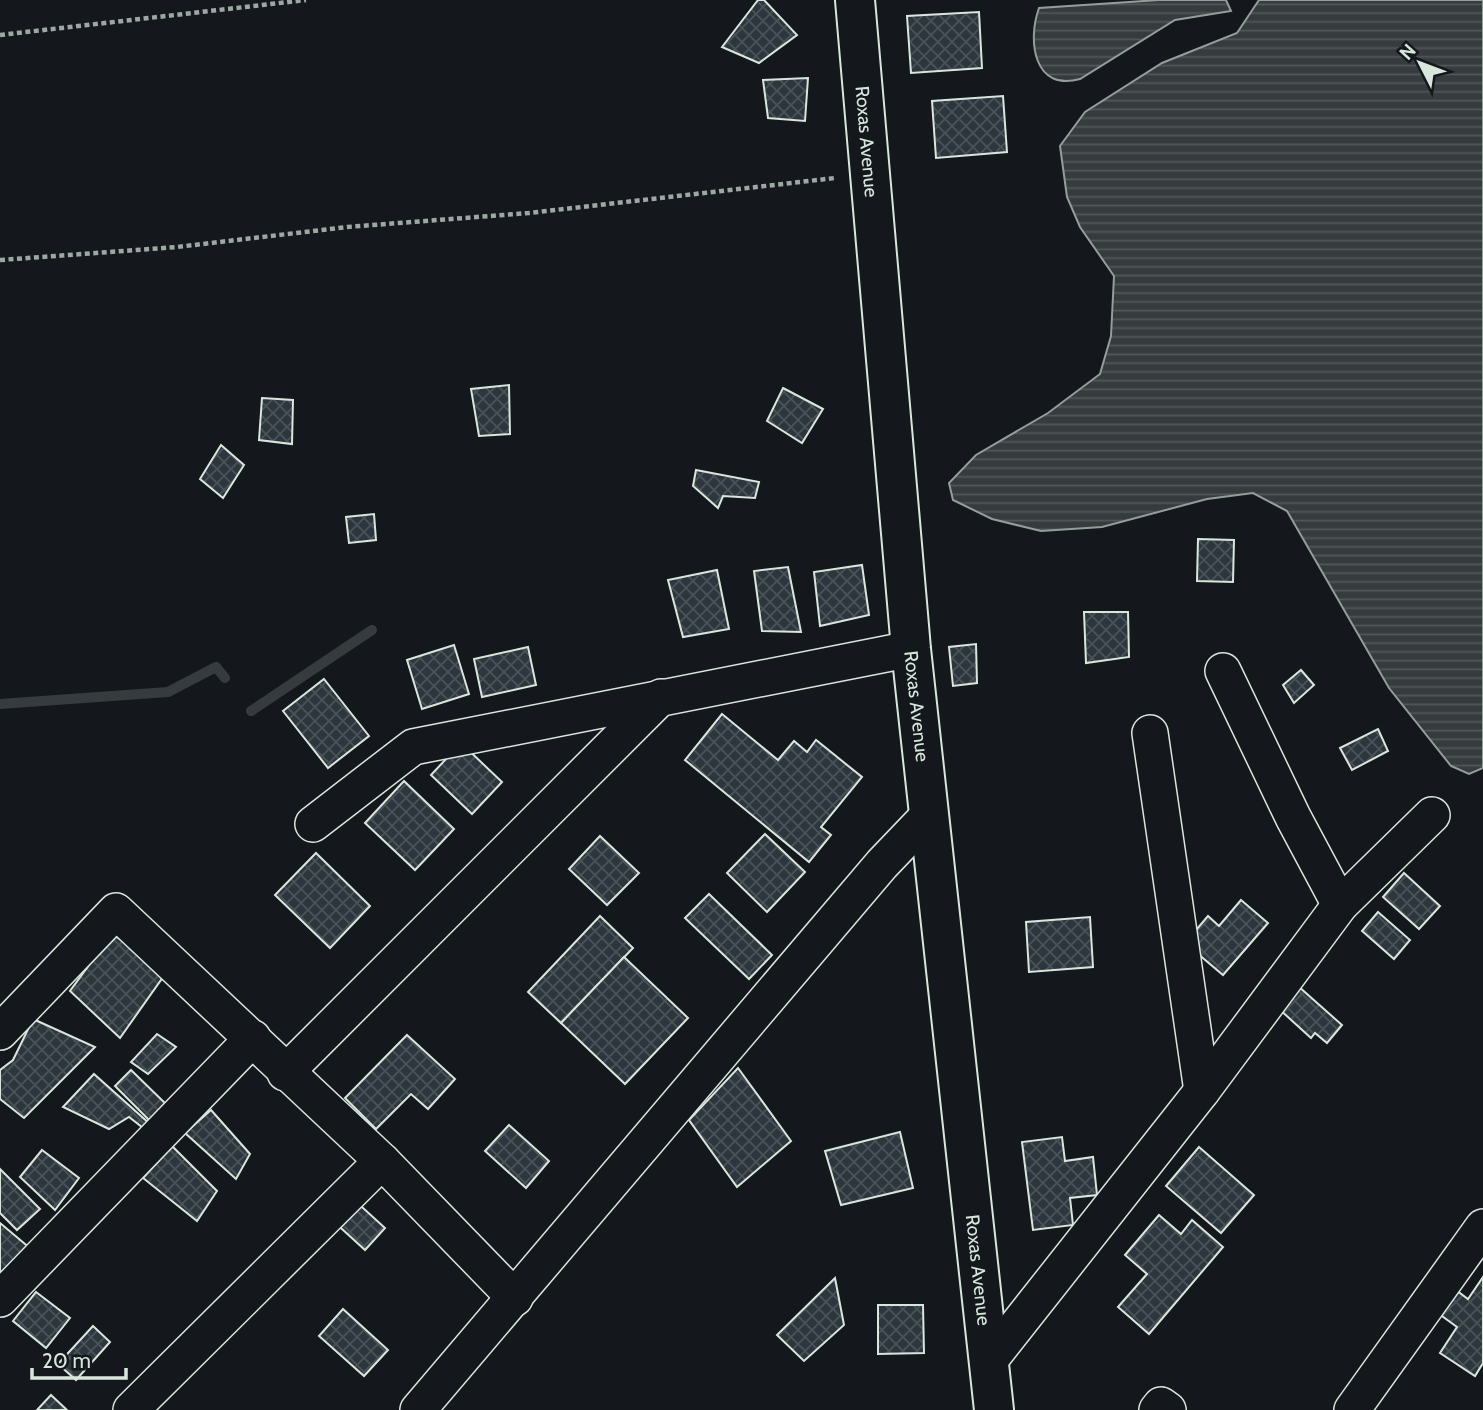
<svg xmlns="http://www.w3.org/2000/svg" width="1483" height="1410" font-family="Cabin,sans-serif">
<defs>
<pattern id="water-rules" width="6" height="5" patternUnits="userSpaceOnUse" patternTransform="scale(1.75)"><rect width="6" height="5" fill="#363b3e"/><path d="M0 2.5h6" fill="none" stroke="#525759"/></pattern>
<pattern id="building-cross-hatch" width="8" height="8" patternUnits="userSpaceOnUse" patternTransform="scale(1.75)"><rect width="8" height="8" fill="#2c363c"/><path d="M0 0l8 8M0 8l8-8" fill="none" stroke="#4a5358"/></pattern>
</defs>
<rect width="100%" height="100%" fill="#14181c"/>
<!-- water -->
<g fill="url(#water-rules)" stroke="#939e99" stroke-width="2">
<path d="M1159,0H1226L1231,11L1175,20L1080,79C1034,92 1027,41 1039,8Z"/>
<path d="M1259,0H1483V768L1469,774L1451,766L1389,688L1287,511L1253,493L1207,499L1102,527L1041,531L992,519L953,500L949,483L976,455L1048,413L1100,374L1111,336L1114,276L1080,227L1067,197L1060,146L1085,112L1162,63L1237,33Z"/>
</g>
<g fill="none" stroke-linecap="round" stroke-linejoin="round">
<!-- stream -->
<g stroke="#363b3e" stroke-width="10">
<path d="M0,704L168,692L216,667L225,678"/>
<path d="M251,711L372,630"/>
</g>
</g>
<!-- building -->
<g fill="url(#building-cross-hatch)" stroke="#d8e6dc" stroke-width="2">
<path d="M758,0H764L797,35L759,63L722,47Z"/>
<path d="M979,12L982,68L911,73L907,16Z"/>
<path d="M808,78L805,121L768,118L763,80Z"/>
<path d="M1003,96L1007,152L936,158L932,101Z"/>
<path d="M509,385L510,434L479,436L471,389Z"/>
<path d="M783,388L823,409L802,443L767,421Z"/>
<path d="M262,398L293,400L292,444L259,440Z"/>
<path d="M221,445L244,465L223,498L200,479Z"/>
<path d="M696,470L759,482L755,498L723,496L718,508L693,486Z"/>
<path d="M374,514L376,540L349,543L346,517Z"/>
<path d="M1198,539L1234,540L1233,582L1197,581Z"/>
<path d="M862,565L869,615L820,626L814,572Z"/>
<path d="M788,567L801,632L762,631L754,571Z"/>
<path d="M717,570L729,629L683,637L668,580Z"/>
<path d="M1084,612H1128L1129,657L1086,663Z"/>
<path d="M976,644L977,683L953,686L949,647Z"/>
<path d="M454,645L469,694L422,709L407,660Z"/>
<path d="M528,647L536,685L482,697L474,659Z"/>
<path d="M1301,670L1314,685L1294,703L1283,685Z"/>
<path d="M324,679L369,736L328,768L283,711Z"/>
<path d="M722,714L778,760L794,741L807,752L816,740L862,777L821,827L831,835L809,862L685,760Z"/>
<path d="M1378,729L1388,751L1352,770L1340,748Z"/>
<path d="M461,743L502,782L472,814L431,775Z"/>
<path d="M404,781L454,829L415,870L365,823Z"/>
<path d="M765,834L805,872L767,912L727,873Z"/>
<path d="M600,836L639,873L607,905L569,869Z"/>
<path d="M316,853L370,906L330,948L275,895Z"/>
<path d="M1404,873L1440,906L1419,929L1383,897Z"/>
<path d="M709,894L772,955L749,979L685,918Z"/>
<path d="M1241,900L1268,923L1223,975L1185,943L1208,916L1219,926Z"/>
<path d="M1378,912L1410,940L1394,959L1362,931Z"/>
<path d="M600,916L633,948L561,1023L528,992Z"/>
<path d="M1090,917L1093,967L1029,972L1026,922Z"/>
<path d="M112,934L168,970L120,1038L70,991Z"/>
<path d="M624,957L688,1018L625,1084L561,1023Z"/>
<path d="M1298,986L1342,1025L1327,1043L1315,1033L1311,1038L1278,1008Z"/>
<path d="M33,1019L95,1047L24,1118L0,1099V1070L13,1060Z"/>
<path d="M157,1034L176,1047L148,1074L131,1062Z"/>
<path d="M407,1035L455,1079L428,1109L411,1094L376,1129L345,1098Z"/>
<path d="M738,1068L791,1141L737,1187L689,1120Z"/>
<path d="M131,1070L170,1108L154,1125L115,1086Z"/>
<path d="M94,1074L151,1125L147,1131L129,1117L109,1129L63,1107Z"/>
<path d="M211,1110L250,1154L236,1179L185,1133Z"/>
<path d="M509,1125L549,1161L526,1188L485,1151Z"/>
<path d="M900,1132L913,1188L841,1205L825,1151Z"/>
<path d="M1062,1137L1065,1161L1093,1157L1097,1195L1070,1198L1073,1225L1033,1230L1022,1142Z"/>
<path d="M172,1146L217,1191L197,1221L143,1178Z"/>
<path d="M1199,1147L1254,1195L1221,1233L1166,1186Z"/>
<path d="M42,1150L79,1178L55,1210L20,1177Z"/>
<path d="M0,1169L40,1209L17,1230L0,1213Z"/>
<path d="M351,1197L385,1228L365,1250L331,1219Z"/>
<path d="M1159,1215L1181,1234L1192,1220L1223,1247L1149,1334L1118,1307L1147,1274L1125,1255Z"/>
<path d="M0,1223L31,1249L0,1277Z"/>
<path d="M1483,1277V1363L1475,1376L1440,1353L1457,1327L1435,1311L1453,1288L1468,1299Z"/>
<path d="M835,1278L844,1325L804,1361L777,1335Z"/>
<path d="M36,1292L70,1318L46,1348L13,1321Z"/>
<path d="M878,1305H923L924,1353L878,1354Z"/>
<path d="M343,1309L388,1350L364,1376L319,1336Z"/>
<path d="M93,1326L110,1342L76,1380L58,1364Z"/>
<path d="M51,1395L67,1410H37Z"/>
</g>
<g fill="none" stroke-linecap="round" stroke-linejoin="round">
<defs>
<g id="minor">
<path d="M1223,671L1293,817L1340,905"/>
<path d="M1150,733L1202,1091"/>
<path d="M313,824L413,747L911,649"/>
<path d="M0,1032L116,911L382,1161L515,1298"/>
<path d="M285,1073L661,697"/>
<path d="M0,1299L253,1038"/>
<path d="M989,1361L1202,1091L1340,905L1432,815"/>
<path d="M131,1410L382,1161"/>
<path d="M418,1410L882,864L927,817"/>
<path d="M1157,1410L1161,1405L1168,1410"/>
<path d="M1352,1410L1483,1227"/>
</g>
<g id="major">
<path id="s1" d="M855,0L911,649L994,1410"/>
</g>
</defs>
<!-- minor casing -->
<use href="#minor" stroke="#d8e6dc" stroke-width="38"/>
<!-- major casing -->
<use href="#major" stroke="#d8e6dc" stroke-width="42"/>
<!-- path -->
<g stroke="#9da8a2" stroke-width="4.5" stroke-dasharray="5 3.5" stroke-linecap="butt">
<path d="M0,35L306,0"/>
<path d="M0,260L177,247L347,227L529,213L835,178"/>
</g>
<!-- minor -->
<use href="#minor" stroke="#14181c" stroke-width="35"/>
<!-- major -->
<use href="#major" stroke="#14181c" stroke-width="38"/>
</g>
<g text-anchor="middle" stroke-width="5" stroke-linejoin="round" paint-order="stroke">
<!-- street labels -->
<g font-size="19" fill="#d8e6dc" stroke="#14181c">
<text dy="7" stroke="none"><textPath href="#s1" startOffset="142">Roxas Avenue</textPath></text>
<text dy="7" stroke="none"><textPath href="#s1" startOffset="709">Roxas Avenue</textPath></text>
<text dy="7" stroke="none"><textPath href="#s1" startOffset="1276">Roxas Avenue</textPath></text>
</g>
</g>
<!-- north arrow -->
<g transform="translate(1420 63) rotate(312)" stroke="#14181c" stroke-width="5" paint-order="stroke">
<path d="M0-5L12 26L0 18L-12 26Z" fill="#d8e6dc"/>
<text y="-10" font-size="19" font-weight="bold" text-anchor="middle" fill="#d8e6dc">N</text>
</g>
<!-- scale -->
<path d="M32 1368v10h94v-10" fill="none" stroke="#d8e6dc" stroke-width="3.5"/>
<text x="42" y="1368" font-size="21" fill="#d8e6dc" stroke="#14181c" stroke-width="5" paint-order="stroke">20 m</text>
</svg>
